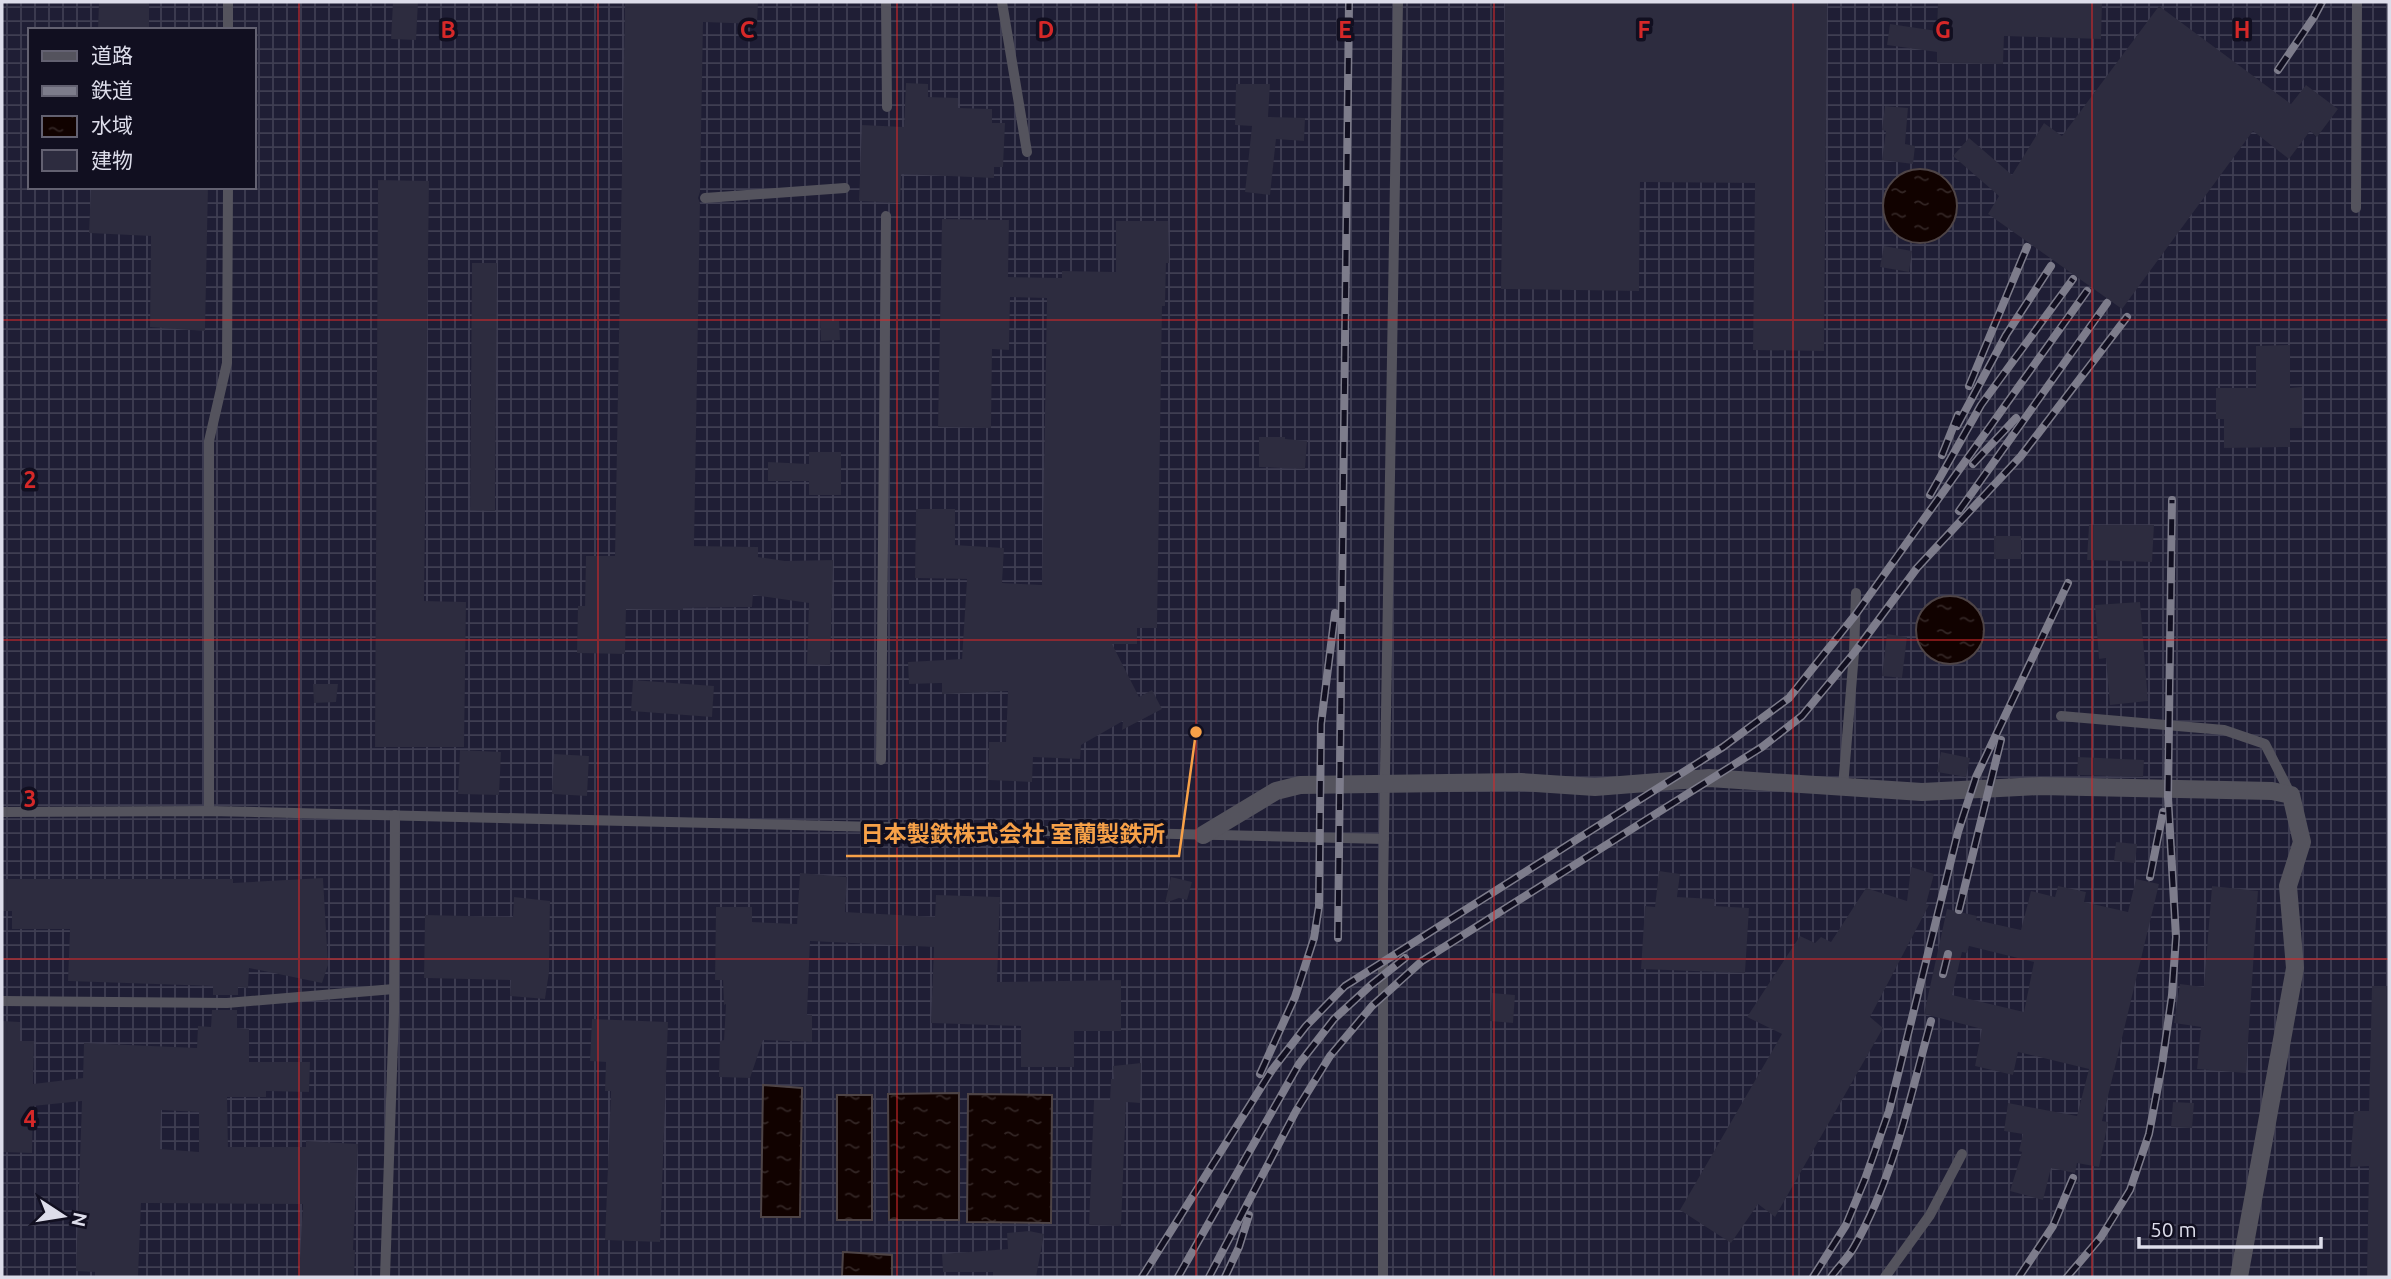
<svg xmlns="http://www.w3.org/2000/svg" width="2391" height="1279" font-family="Ubuntu,'Noto Sans JP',sans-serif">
<defs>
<pattern id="industrial-grid" width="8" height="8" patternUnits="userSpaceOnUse" patternTransform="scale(1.75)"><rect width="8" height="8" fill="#1f1e35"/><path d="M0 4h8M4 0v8" fill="none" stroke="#3f3e52"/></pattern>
<pattern id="water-ripples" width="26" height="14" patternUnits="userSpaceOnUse" patternTransform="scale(1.75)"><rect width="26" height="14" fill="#110200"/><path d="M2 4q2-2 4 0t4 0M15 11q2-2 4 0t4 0" fill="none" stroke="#332625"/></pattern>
</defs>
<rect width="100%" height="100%" fill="#191829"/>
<!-- industrial -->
<path fill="url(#industrial-grid)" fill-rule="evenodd" d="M2,2H2389V1277H2ZM30,30H254V187H30Z"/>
<!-- water -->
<g fill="url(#water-ripples)" stroke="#4e4446" stroke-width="2">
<circle cx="1920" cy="206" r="37"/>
<circle cx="1950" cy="630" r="34"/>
<path d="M763,1085L802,1088L800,1217H761Z"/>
<path d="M959,1093V1220H889L888,1094Z"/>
<path d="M968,1094L1052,1095L1051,1223L967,1222Z"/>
<rect x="837" y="1095" width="35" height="125"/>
<path d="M843,1252L892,1255V1277L842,1276Z"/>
</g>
<!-- building -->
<g fill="#2d2c3f" fill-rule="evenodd">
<path d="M99,2H149V30H98Z"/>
<path d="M393,2H418L416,40L391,39Z"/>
<path d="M625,2H758L757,24L703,22L700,192L698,198L700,203L694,546L758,547V557L785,561L833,560L830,665L807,664L809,603L753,595L752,607L683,608V610L626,609L625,654L577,653L578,606H585L586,556H615Z"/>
<path d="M1505,2H1827L1824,351L1753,350L1755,183L1640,182L1639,291L1501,289Z"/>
<path d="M1938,2H2102L2101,39L2004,36L2003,64L1937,63V52L1887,45L1890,24L1937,31Z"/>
<path d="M2159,6L2291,104L2306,85L2338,109L2317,137L2310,131L2289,159L2253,131L2122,309L1988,214L1999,196L1953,156L1969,138L2012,175L2044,123L2062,136Z"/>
<path d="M906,83L928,84V97L958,98V108L992,109V123H1005L1003,167H994V178L901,174L900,203L859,201L862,125L904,127Z"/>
<path d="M1236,84H1270L1268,117L1305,118L1304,141L1276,139L1270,195L1245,192L1252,126L1235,125Z"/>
<path d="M1885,106L1908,108L1905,144L1915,146L1913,164L1882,160L1886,131L1882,130Z"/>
<path d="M378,180L429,181L424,601L466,602L464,747H375Z"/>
<path d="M91,187H208L205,331L150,327L151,236L89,233Z"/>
<path d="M942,219L1009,220L1008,277L1062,278V271L1116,272V221H1168L1169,263H1166L1165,306H1162L1157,628H1137V644H1112L1139,697L1152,690L1162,709L1122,730L1123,721L1081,745L1080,759L1033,757L1032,782L988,780L989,742H1006L1008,691L942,694V683L909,684L908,662L962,659L967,579L915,578L916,509H955V545L1004,548L1002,583L1042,585L1047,298L1010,297L1009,350L992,349L991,428L938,427Z"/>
<path d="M1884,246L1912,251L1909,272L1880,267Z"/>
<path d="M472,263H497L495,511L470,510Z"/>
<path d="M820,321H839L840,340L821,341Z"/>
<path d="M2290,345V388L2302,387V428H2290V447L2224,448V419H2216V388H2256V346Z"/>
<path d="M1259,437H1285V439L1307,441L1305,469L1259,467Z"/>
<path d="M809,452H841V495H809V481H768V462L809,464Z"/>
<path d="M2089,525H2154L2152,562L2087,560Z"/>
<rect x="1994" y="536" width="27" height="23"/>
<path d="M2140,602L2148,701L2110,705L2106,658L2099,659L2095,605Z"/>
<path d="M1887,634L1907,637L1902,678L1882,676Z"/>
<path d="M633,680L714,686L712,717L631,711Z"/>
<path d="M313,684H338L336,702L314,703Z"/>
<path d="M460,750L501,752L499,795L458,794Z"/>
<path d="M1941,752L1970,758L1966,777L1937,772Z"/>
<path d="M554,754L589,756L587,796L552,794Z"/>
<path d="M2078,757L2144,760L2143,777L2077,775Z"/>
<path d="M2116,842L2137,844L2135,863L2114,861Z"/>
<path d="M1911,867L1934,874L1926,904L1929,905L1870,1017L1883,1028L1775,1217L1758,1204L1731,1243L1680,1210L1782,1034L1747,1017L1800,936L1815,943L1821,937L1831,942L1866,888L1907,901Z"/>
<path d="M1659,871L1680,874L1677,897L1715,899L1714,906L1749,908L1745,973L1641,969L1645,906L1655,907Z"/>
<path d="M800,873L847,877L845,912L935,917L936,895L1000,897L997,982L1121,980V1031H1074V1067H1021V1026L931,1023L934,947L810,941L807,1015H812V1042L763,1040L750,1078L719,1077L720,1041L724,1040L726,1004L724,1005L723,980H715L716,907H752V922L797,924Z"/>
<path d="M1171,877L1192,882L1187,900L1179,898L1165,903Z"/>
<path d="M323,878L328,965L322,983L249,968L248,988L238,987V995H213V986L68,981L70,929H12V911H2V879H233V883Z"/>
<path d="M2136,879L2159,884L2102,1121L2108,1122L2099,1167L2077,1163L2075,1173L2051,1168L2043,1200L2010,1191L2022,1152L2019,1151L2023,1134L2004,1131L2008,1103L2077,1116L2089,1069L2018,1052L2013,1075L1975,1066L1982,1029L1924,1014L1947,909L1977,916L1976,920L2021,930L2031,891L2055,897L2058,886L2086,892L2084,902L2128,912ZM1969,946L2034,962L2024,1012L1952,995L1962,952L1967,953Z"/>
<path d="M2212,886L2258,891L2246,1073L2197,1069L2201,1027L2174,1023L2180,984L2204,987Z"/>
<path d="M514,897L550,901L549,972L545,999L510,996L511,980L424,978L425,915L513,917Z"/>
<path d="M2372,986H2389V1277H2367L2369,1166L2350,1167L2354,1111H2369Z"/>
<path d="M1492,993L1515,995L1513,1023L1490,1021Z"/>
<path d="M212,1010H237V1028L249,1029V1062H310L309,1092L266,1091V1097H227L228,1147H306V1141L358,1144L353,1250H355L354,1277H299L303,1204L141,1203L138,1277H95V1272L76,1271L82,1101L33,1106L32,1153L2,1152V1021L20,1022V1041H34L33,1084L83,1078L84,1043L197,1048L198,1026L211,1027ZM161,1110L199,1112V1152L160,1149Z"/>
<path d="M592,1019L668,1022L660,1242L605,1240L611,1091H605L606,1062L590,1061Z"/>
<path d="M1141,1063L1140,1103L1126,1102L1121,1226L1089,1225L1094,1100H1110L1111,1079H1114L1113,1066Z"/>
<path d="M2173,1102L2194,1103L2192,1128L2171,1127Z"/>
<path d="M1029,1231L1044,1234L1036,1277H993V1272H943L942,1254L1008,1249L1007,1233Z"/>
</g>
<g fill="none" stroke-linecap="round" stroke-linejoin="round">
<!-- service -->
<g stroke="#54535d" stroke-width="10">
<path d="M886,2L887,107"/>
<path d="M1002,2L1027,152"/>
<path d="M228,30V2"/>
<path d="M705,198L845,188"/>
<path d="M2356,208L2357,2"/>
<path d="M2061,716L2224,730L2265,744L2291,795"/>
<path d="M881,760L886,216"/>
<path d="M1843,787L1854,653L1856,593"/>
<path d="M209,811V441L227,363L228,187"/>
<path d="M2,812L209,811L1384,839"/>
<path d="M2,1001L227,1003L394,989"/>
<path d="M385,1277L394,1012L395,815"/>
<path d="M1383,1277V891L1398,2"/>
<path d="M1885,1277L1930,1215L1962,1154"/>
</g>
<!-- minor -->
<path stroke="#54535d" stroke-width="18" d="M1203,835L1276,791L1300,785L1521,782L1595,787L1709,778L1922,792L2040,786L2272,791L2291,795L2302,842L2288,886L2295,968L2239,1277"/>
<defs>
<g id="rail">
<path d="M2278,70L2314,17L2322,2"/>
<path d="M1969,386L2027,247"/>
<path d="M1957,426L2006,335L2051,266"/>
<path d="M1942,455L1958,415"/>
<path d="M1973,464L2016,418"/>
<path d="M1930,495L1981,405L2073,279"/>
<path d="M1959,511L2107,303"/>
<path d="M2150,877L2163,812"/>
<path d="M1959,910L2001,740"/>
<path d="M1338,938L1349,2"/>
<path d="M1943,974L1948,954"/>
<path d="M1260,1074L1295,997L1314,938L1319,906L1321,724L1335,613"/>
<path d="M1142,1277L1272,1070L1306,1026L1345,986L1723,747L1789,698L1856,614L2087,291"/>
<path d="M1178,1277L1299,1064L1334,1019L1371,985L1405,958"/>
<path d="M1209,1277L1296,1111L1330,1056L1372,1006L1422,961L1762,747L1802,716L1854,653L1917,568L2021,456L2127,317"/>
<path d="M1225,1277L1239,1247L1249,1215"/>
<path d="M1813,1277L1846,1225L1865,1179L1889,1111L1958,832L1976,777L2068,583"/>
<path d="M1831,1277C1838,1267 1848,1258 1854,1247C1894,1177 1910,1097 1931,1021"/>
<path d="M2019,1277L2053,1226L2073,1178"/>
<path d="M2067,1277L2101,1237L2130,1190L2149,1134L2162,1065L2172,995L2176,937L2168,797L2172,500"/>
</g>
</defs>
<!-- rail casing -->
<use href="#rail" stroke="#7d7c8b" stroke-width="8"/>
<!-- rail -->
<use href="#rail" stroke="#110f20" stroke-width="5" stroke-dasharray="16" stroke-linecap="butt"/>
</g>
<!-- grid -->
<path fill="none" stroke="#d62828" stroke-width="2" stroke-opacity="0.55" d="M299,2V1277M598,2V1277M897,2V1277M1196,2V1277M1494,2V1277M1793,2V1277M2092,2V1277M2,320H2389M2,640H2389M2,959H2389"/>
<g font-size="23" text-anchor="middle" font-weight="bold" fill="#d62828" stroke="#110f20" stroke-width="7" stroke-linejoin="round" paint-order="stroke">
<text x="448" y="38">B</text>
<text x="747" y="38">C</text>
<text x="1046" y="38">D</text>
<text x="1345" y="38">E</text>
<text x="1644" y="38">F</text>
<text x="1943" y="38">G</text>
<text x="2242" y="38">H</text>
<text x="30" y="488">2</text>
<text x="30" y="807">3</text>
<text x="30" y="1127">4</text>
</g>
<!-- callouts -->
<path fill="none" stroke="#f7a148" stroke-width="2.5" d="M1196 732L1179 856H846"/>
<circle fill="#f7a148" stroke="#110f20" stroke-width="2.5" cx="1196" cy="732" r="7"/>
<g font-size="23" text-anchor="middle" font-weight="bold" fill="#f7a148" stroke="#110f20" stroke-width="7" stroke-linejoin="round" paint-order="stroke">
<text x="1013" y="842">日本製鉄株式会社 室蘭製鉄所</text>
</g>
<!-- border -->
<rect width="2391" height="1279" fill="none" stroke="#ddddea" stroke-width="7"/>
<!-- legend -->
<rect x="28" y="28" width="228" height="161" fill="#110f20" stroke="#636171" stroke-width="2"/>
<rect x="42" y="51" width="35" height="10" fill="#54535d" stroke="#636171" stroke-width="2"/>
<text x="91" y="63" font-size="21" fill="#ddddea">道路</text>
<rect x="42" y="86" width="35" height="10" fill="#7d7c8b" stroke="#636171" stroke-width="2"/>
<text x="91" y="98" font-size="21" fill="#ddddea">鉄道</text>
<rect x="42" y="116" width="35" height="21" fill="url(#water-ripples)" stroke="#636171" stroke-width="2"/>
<text x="91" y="133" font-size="21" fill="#ddddea">水域</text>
<rect x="42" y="150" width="35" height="21" fill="#2d2c3f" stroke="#636171" stroke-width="2"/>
<text x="91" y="168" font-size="21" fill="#ddddea">建物</text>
<!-- north arrow -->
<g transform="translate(63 1216) rotate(102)" stroke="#110f20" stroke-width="5" paint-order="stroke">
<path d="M0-5L12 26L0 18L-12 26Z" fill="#ddddea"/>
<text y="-10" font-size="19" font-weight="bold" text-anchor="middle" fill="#ddddea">N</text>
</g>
<!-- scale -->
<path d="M2139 1237v10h182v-10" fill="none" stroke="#ddddea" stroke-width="3.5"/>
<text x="2150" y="1237" font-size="21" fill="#ddddea" stroke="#110f20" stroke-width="5" paint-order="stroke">50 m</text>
</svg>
